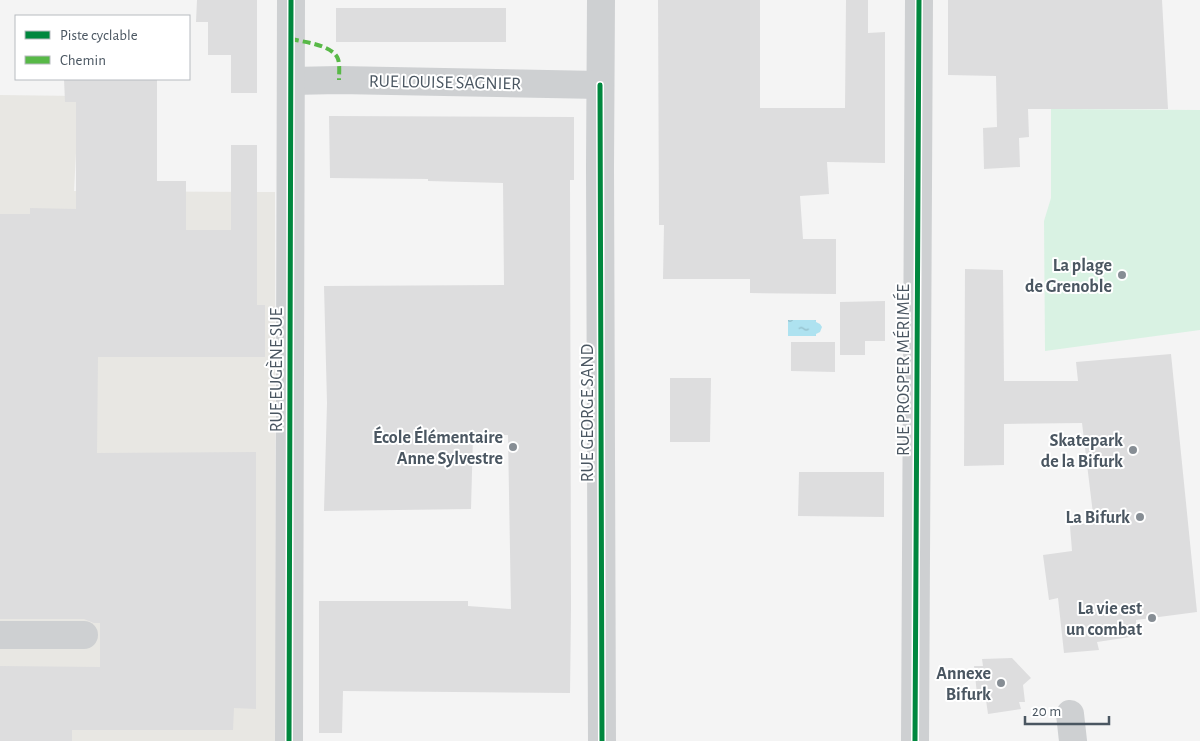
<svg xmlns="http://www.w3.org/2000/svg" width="1200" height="741" font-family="'Alegreya Sans',sans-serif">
<defs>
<pattern id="water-ripples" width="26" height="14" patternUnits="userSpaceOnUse" patternTransform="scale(1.25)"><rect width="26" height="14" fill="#aee2f0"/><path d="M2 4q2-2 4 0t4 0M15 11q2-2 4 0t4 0" fill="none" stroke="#90bac6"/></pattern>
</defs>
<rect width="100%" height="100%" fill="#f4f4f4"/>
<!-- commercial -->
<path fill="#e8e7e3" d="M0,95L79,96L74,191L275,192L276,741H0Z"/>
<!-- grass -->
<path fill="#d9f2e3" d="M1051,109L1200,110V330L1045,351L1044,221L1051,198Z"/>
<!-- water -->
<path fill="url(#water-ripples)" d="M788,320H816V322L820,324L822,327L820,332L816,334V336H788Z"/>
<!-- building -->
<g fill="#ddddde">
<path d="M197,0H257V93H231V55H208V22H196Z"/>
<path d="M658,0H760V108H845L846,0H868V33L885,32V163L827,162L829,194L800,196L803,239H836V294L750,293V279H663L664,225H659Z"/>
<path d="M948,0H1162L1168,109H1028L1029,137L1019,138L1020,167L984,169L983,128L997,127L996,76L948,75Z"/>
<rect x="336" y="8" width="170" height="34"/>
<path d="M64,79H157V181H186V230H231V145H257V305H265V357H98L97,453L256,452V709L234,708L233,730H72V741H0V666L100,667V623H94L84,619H0V214H30V208L76,209V102H65Z"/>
<path d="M329,116L574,117V180H570L571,608L570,693L343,691L342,733H319V601H468V606L511,609L508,435H473L471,509L324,511L327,403L324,286L504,285L503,183L428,181V179L330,178Z"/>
<path d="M965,269L1003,270L1004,381H1078L1076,362L1171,354L1197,612L1136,620L1137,636L1097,642L1099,650L1064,653L1058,598L1049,600L1043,555L1072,551L1070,526L1094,522L1082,423L1004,424V465L964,466Z"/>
<path d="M885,301V341H865V355H840V302Z"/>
<path d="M791,342H835V372L791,371Z"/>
<path d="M670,378H711L710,442H670Z"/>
<path d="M799,472H884V517L798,516Z"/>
<path d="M1012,658L1031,678L1023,685L1025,702H1019L1021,709L988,714L985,693L977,694L974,666H983L982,659Z"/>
</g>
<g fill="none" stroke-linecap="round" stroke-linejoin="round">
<!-- minor -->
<g stroke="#ced0d2" stroke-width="28">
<path d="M601,0L600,167L602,741"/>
<path d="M291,81L339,80L600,85"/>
<path d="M0,635H84"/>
<path d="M1070,714L1073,741"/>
<path d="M289,741L291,0"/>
<path d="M915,741L919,0"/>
</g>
<!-- quiet -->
<path stroke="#58b947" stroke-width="4" stroke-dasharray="8 4" stroke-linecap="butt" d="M291,39C304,42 333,45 338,59C340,65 339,74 339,80"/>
<defs>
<g id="cycleway">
<path d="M600,85L602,741"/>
<path d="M289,741L291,0"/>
<path d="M915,741L919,0"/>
</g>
</defs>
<!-- cycleway casing -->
<use href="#cycleway" stroke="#fff" stroke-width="8"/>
<!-- cycleway -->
<use href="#cycleway" stroke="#00873e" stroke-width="5"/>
</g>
<!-- markers -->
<g fill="#868d94" stroke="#fff" stroke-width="2">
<circle cx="1122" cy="275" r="5"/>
<circle cx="513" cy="447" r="5"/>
<circle cx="1133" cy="450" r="5"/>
<circle cx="1140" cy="517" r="5"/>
<circle cx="1152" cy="618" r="5"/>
<circle cx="1001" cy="683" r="5"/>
</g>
<g text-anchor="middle" stroke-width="4" stroke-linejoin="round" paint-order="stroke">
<!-- street labels -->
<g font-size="18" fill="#4a5661" stroke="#fff">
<text transform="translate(445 82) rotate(1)" y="6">RUE LOUISE SAGNIER</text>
<text transform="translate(276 370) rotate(-90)" y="6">RUE EUGÈNE SUE</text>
<text transform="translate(903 370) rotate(-90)" y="6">RUE PROSPER MÉRIMÉE</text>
<text transform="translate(587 413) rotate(-90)" y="6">RUE GEORGE SAND</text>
</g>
<!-- poi labels -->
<g font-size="18" font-weight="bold" fill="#4a5661" stroke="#fff" text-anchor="end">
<text x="1112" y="271">La plage<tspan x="1112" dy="21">de Grenoble</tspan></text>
<text x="503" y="443">École Élémentaire<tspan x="503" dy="21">Anne Sylvestre</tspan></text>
<text x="1123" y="446">Skatepark<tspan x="1123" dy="21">de la Bifurk</tspan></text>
<text x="1130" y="523">La Bifurk</text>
<text x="1142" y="614">La vie est<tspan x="1142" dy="21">un combat</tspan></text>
<text x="991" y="679">Annexe<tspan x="991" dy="21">Bifurk</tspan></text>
</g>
</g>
<!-- legend -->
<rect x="15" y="15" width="175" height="65" fill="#ffffff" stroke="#b7bbc0"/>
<rect x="25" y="31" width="25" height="8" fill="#00873e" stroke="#b7bbc0"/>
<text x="60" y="40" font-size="15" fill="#4a5661">Piste cyclable</text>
<rect x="25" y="56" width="25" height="8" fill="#58b947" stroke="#b7bbc0"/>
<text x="60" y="65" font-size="15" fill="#4a5661">Chemin</text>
<!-- scale -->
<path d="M1025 716v8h84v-8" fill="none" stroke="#4a5661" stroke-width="2.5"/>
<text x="1032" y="716" font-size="15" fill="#4a5661" stroke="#ffffff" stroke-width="4" paint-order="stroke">20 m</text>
</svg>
